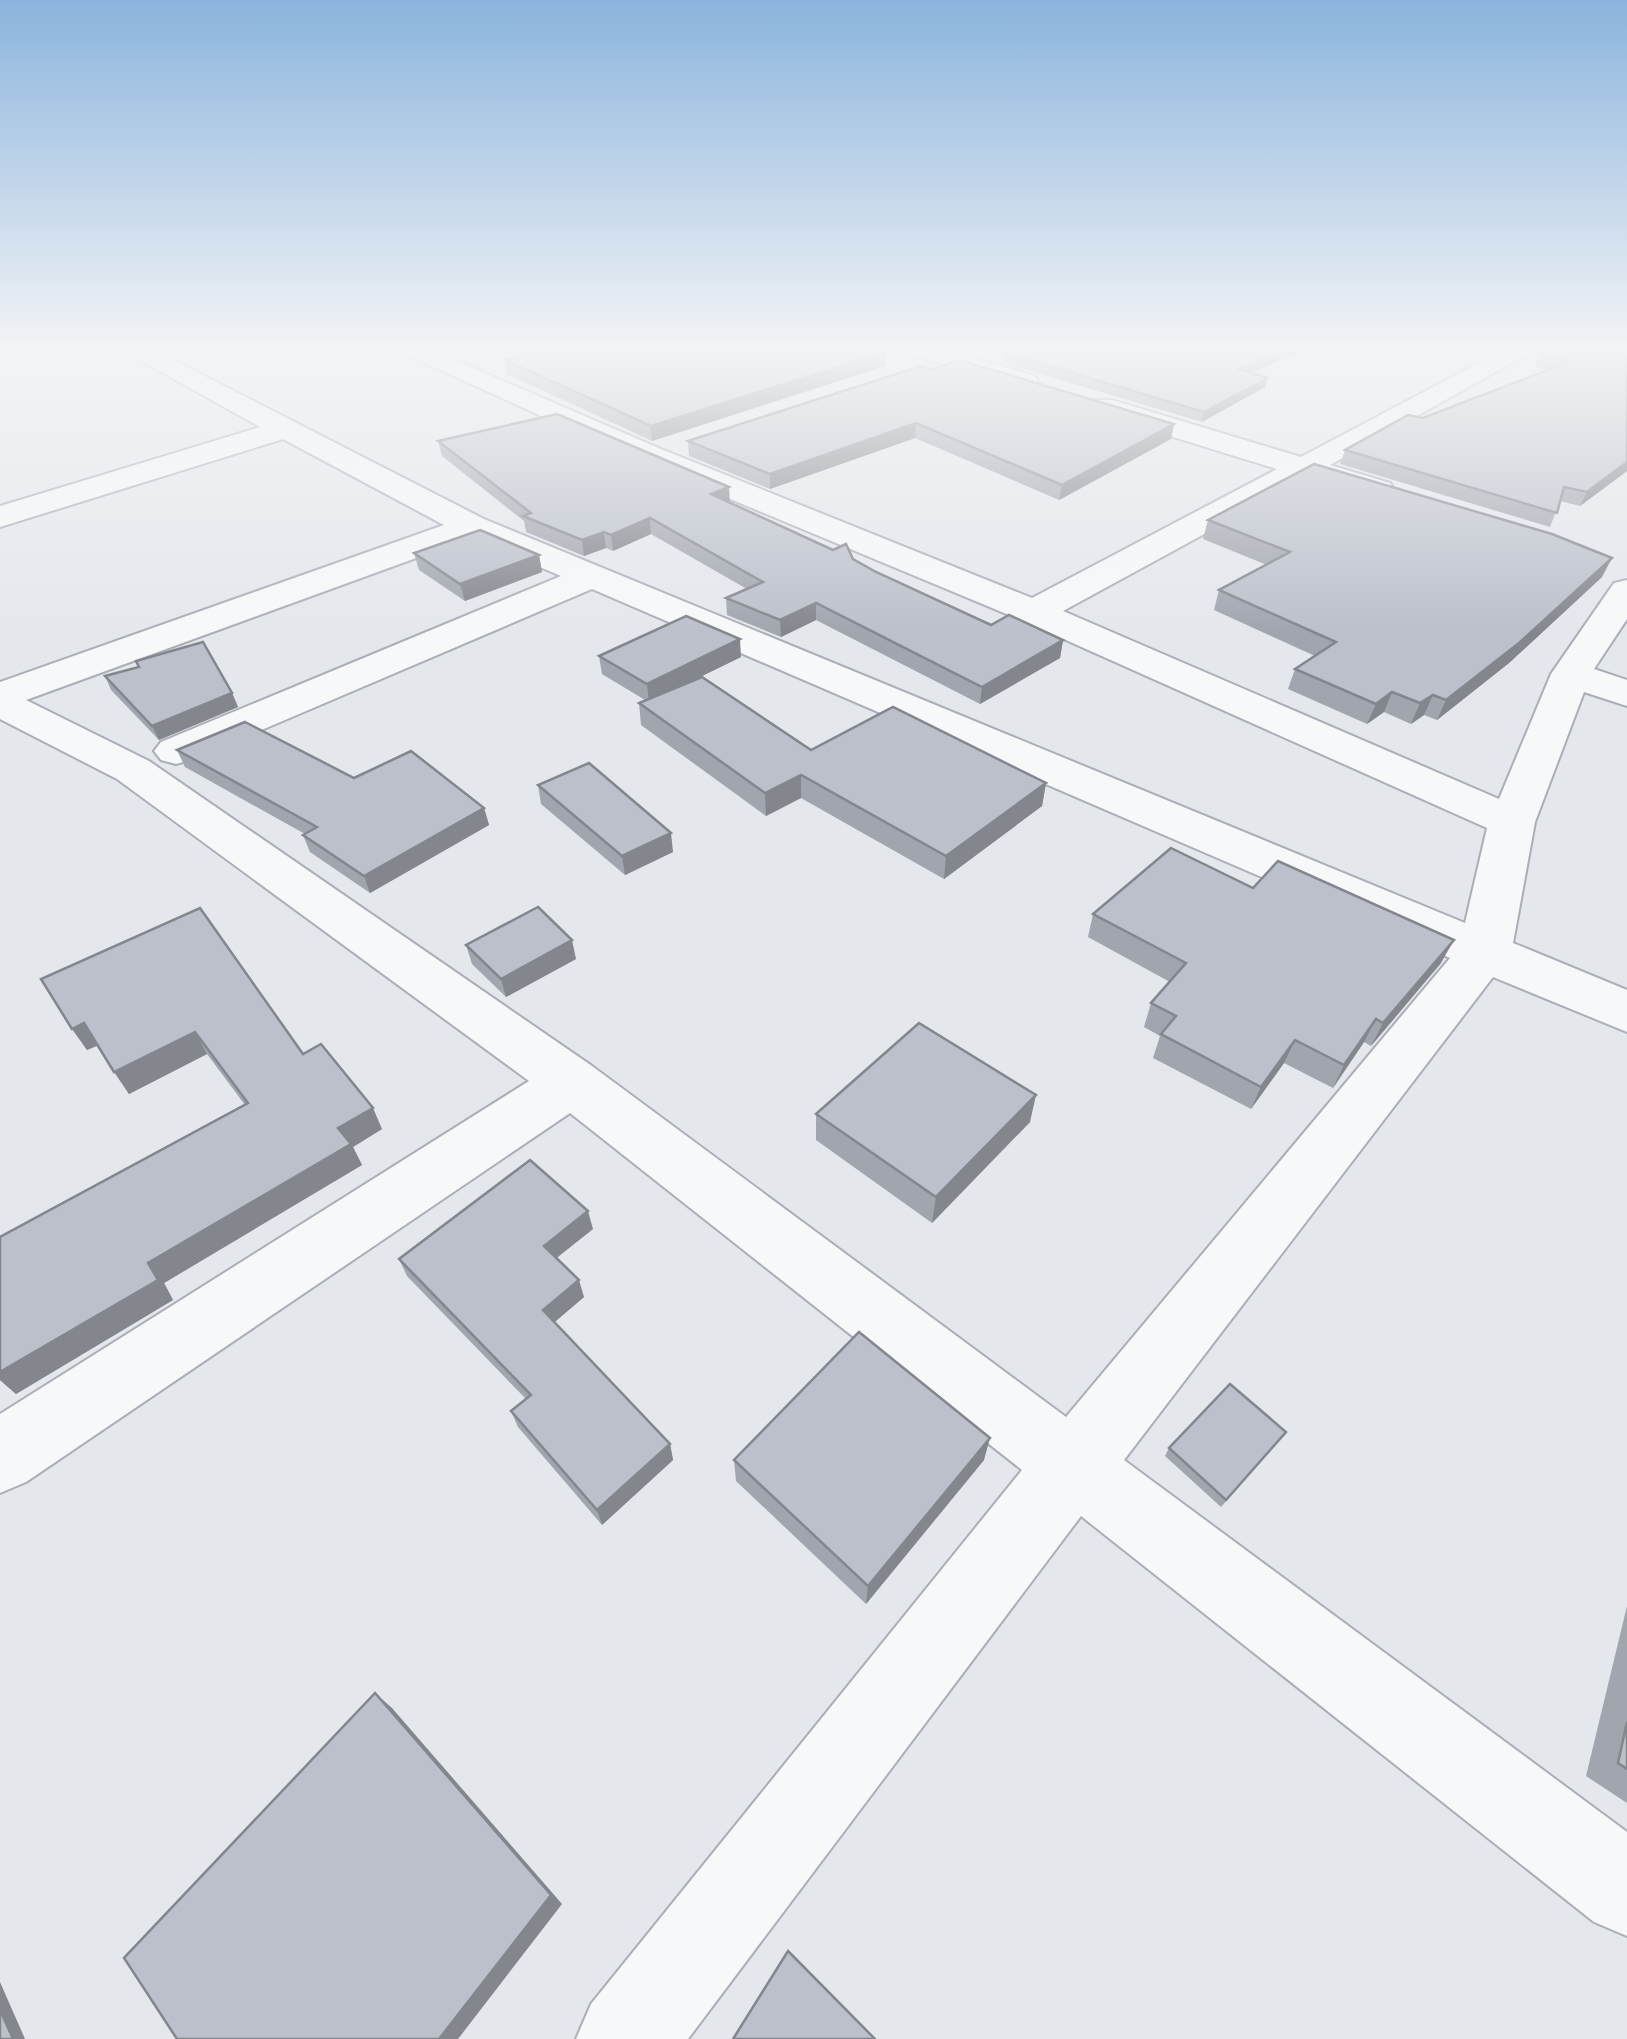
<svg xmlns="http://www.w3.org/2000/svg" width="1627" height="2039" font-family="'Archivo Narrow',sans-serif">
<rect width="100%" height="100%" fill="#e4e7ec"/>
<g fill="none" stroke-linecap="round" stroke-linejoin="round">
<defs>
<g id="minor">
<path d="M120,349H152L484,519L1465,923L1487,828L1021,620L639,461L395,349H429L661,449L1032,598L1277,469L1092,412L1088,406L1092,400H1112L1301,457L1505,349H1536L1330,465L1390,483L1395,490L1390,497L1379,499L1307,478L1063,611L1499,799L1551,674L1614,583L1627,580V619L1594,669L1627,680V706L1584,692L1535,822L1513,943L1627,990V1032L1493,977L1124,1460L1627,1832V1936L1594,1922L1081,1516L688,2039H576L591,2004L1022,1470L570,1113L26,1482L0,1493V1414L529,1081L117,779L0,719V682L444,525L283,439L0,527V506L260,427ZM471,538L561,576L161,742L154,751L161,760L176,764L191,760L592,589L1450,958L1066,1417L592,1066L149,761L26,700Z"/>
<path d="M905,349H944L1035,376L1038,382L1025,390L909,354Z"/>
</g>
</defs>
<!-- minor casing -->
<use href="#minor" stroke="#a9aeb7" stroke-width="4"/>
<!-- minor -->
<use href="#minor" fill="#f7f8fa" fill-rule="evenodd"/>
</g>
<!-- wall -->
<g fill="#a1a5ae">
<path d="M510,349H877L885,366L652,441L507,374L505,360L525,355Z"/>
<path d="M1627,349V471L1580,506L1560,501L1550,527L1340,464L1345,450L1423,418L1547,370L1534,366L1539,354Z"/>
<path d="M1305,350L1251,373L1265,387L1202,422L1003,363L1004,353Z"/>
<path d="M932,370L1174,424L1171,439L1059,500L915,438L770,489L689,456L688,441Z"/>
<path d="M438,441L730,503L991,625L1063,640L1060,658L980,704L816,620L781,637L727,615L726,598L747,589L651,534L613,551L606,548L584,556L526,532L524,521L442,456Z"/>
<path d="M1208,520L1602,577L1509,663L1437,720L1424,715L1411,724L1384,712L1367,724L1288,689L1295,669L1315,656L1214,610L1219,590L1267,565L1203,539Z"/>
<path d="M414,553L539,555L542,572L465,601L419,570Z"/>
<path d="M599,656L741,657L689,682L811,750L1046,783L1042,806L944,879L801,798L766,816L641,725L639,703L645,700L602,674Z"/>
<path d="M105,676L232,693L238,707L159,740L111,690Z"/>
<path d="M177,750L484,808L489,825L370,893L310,852L303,835L305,834L185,767Z"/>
<path d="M538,785L673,852L625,875L541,804Z"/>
<path d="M1253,888L1441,963L1371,1046L1364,1042L1333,1088L1284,1063L1251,1109L1153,1058L1160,1036L1144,1027L1151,1003L1170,982L1088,937L1093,914Z"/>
<path d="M466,945L576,959L506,997L472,964Z"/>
<path d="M41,979L303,1054L382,1129L353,1147L362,1165L164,1283L173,1300L16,1394L0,1380V1237L245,1105L207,1054L129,1094L98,1045L87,1050Z"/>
<path d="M816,1114L1030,1122L932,1223L816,1140Z"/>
<path d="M593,1229L556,1258L584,1297L554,1322L670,1444L673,1460L602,1525L518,1427L511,1411L526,1399L407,1276L399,1259Z"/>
<path d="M1286,1432L1221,1507L1165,1456L1169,1448Z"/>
<path d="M734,1460H984L866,1604L736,1481Z"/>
<path d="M1627,1606V1803L1586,1776Z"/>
</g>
<!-- shaded-wall -->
<g fill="#83868d">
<path d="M1288,349H1305L1237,379L1239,369Z"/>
<path d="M886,352L885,366L652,441L651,426Z"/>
<path d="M1268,378L1265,387L1202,422L1204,412Z"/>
<path d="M916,423L915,438L770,489V474Z"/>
<path d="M1174,424L1171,439L1059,500L1062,485Z"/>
<path d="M1627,462V471L1580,506L1587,492Z"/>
<path d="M729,487L730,503L711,494Z"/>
<path d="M650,518L651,534L613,551L611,535Z"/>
<path d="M604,532L606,548L584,556L582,540Z"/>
<path d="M539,555L542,572L465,601L460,584Z"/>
<path d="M1612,558L1602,577L1509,663L1437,720L1446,700Z"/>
<path d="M816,603V620L781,637L780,620Z"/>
<path d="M740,639L741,657L649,702L647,684Z"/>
<path d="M1063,640L1060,658L980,704L982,687Z"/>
<path d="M1392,692L1384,712L1367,724L1376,704Z"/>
<path d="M232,693L238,707L159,740L152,726Z"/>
<path d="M1433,695L1424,715L1411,724L1420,703Z"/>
<path d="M801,775V798L766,816L765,793Z"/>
<path d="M1046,783L1042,806L944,879L946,856Z"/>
<path d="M484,808L489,825L370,893L364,876Z"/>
<path d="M671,833L673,852L625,875L622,856Z"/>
<path d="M572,940L576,959L506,997L501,979Z"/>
<path d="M1454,940L1441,963L1371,1046L1383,1023Z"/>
<path d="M1376,1019L1364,1042L1333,1088L1344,1065Z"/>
<path d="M84,1023L99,1045L87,1050L72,1029Z"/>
<path d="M195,1032L207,1054L129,1094L114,1072Z"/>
<path d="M1295,1040L1284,1063L1251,1109L1261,1087Z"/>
<path d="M1036,1095L1030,1122L932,1223L936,1197Z"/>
<path d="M373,1108L382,1129L353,1147L362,1165L164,1283L173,1300L16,1394L0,1380V1372L148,1263L338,1128Z"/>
<path d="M588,1211L593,1229L549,1264L544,1246Z"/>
<path d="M579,1280L584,1297L549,1327L543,1310Z"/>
<path d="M990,1438L984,1460L866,1604L868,1586Z"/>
<path d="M670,1444L673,1460L602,1525L597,1510Z"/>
<path d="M375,1693L392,1708L562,1904L458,2039H439Z"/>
<path d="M0,1982L25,2039H13L0,2010Z"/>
</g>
<!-- building -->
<g fill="#bbc0ca" stroke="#83868d" stroke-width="2.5">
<path d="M540,349H877L886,352L651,426L505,360L543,350Z"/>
<path d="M1019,349H1288L1239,369L1268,378L1204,412L1004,353Z"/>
<path d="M1548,349H1627V462L1587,492L1564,487L1557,513L1345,450L1408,415L1423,418L1568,362L1539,354Z"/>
<path d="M959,360L1174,424L1062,485L916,423L770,474L688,441L921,366L932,370Z"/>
<path d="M557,414L729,487L711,494L833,550L846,544L853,559L876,572L991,625L1009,615L1063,640L982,687L816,603L780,620L726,598L763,582L650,518L611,535L604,532L582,540L523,516L531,513L438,441Z"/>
<path d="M1314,464L1552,534L1612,558L1519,643L1446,700L1433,695L1420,703L1392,692L1376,704L1295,669L1336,642L1219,590L1290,552L1208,520Z"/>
<path d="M480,530L539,555L460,584L414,553Z"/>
<path d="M686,616L740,639L647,684L599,656Z"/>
<path d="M203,642L232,693L152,726L105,676L139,667L136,661Z"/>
<path d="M702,677L811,750L893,707L1046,783L946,856L801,775L765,793L639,703Z"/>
<path d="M245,722L354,778L411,751L484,808L364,876L303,835L317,827L177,750Z"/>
<path d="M589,763L671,833L622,856L538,785Z"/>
<path d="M1171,848L1253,888L1278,861L1454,940L1383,1023L1376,1019L1344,1065L1295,1040L1261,1087L1161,1034L1176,1016L1151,1003L1186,963L1093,914Z"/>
<path d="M538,907L572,940L501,979L466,945Z"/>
<path d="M200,908L303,1054L321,1044L373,1108L338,1128L351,1144L148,1263L158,1280L0,1372V1237L248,1103L195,1032L114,1072L84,1023L72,1029L41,979Z"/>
<path d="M919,1023L1036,1095L936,1197L816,1114Z"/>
<path d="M530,1160L588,1211L544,1246L579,1280L543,1310L670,1444L597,1510L511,1411L531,1395L399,1259Z"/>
<path d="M859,1332L990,1438L868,1586L734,1460Z"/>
<path d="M1230,1384L1286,1432L1226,1500L1169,1448Z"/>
<path d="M375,1693L551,1895L439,2039H177L124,1958Z"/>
<path d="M1627,1722V1769L1618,1763Z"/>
<path d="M788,1951L875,2039H733Z"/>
<path d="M0,2010L13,2039H0Z"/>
</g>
<!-- sky -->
<linearGradient id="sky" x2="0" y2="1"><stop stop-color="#8bb4dd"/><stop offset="0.55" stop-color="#f3f4f6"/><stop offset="1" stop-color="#f3f4f6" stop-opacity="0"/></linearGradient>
<rect width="1627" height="634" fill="url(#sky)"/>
</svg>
